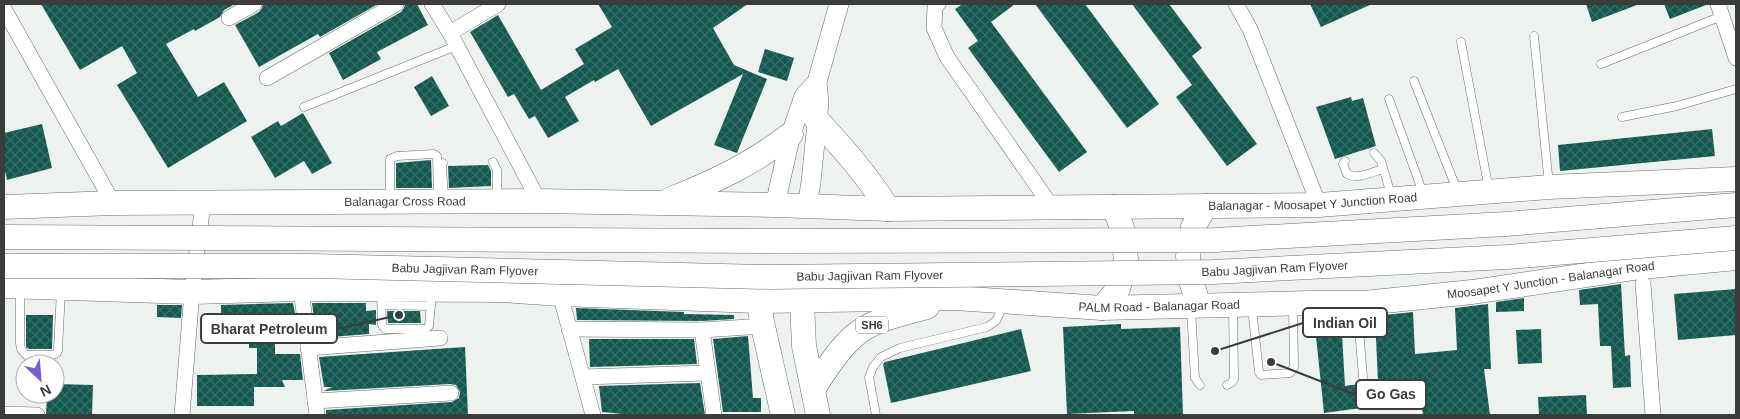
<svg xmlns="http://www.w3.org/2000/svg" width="1740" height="419" font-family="Arial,sans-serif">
<defs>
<pattern id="building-cross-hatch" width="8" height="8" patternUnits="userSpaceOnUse" patternTransform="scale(1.25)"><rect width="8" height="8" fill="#125850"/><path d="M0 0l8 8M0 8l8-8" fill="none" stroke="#366e67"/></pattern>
</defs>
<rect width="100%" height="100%" fill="#edf2ef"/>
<!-- building -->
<g fill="url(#building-cross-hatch)">
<path d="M41,4H235L224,10L220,17L195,31L194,29L166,44L198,97L224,82L247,121L168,168L117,85L137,73L122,46L80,70Z"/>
<path d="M263,4H378L320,37L318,34L259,67L235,25L259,12L262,8Z"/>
<path d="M405,4H417L428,25L377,52L381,59L343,80L329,53L401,12L404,8Z"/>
<path d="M598,4H748L713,28L734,65L767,79L737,153L714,145L743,74L651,126L618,69L595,82L594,80L565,97L579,121L548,138L535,116L529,119L514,94L508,97L470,32L498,15L541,90L584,64L575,49L612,27Z"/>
<path d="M963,4H1015L991,22L1087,152L1059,172L968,48L978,41L955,9Z"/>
<path d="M1035,4H1085L1159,104L1127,128Z"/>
<path d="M1132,4H1169L1202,48L1192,56L1257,144L1227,166L1176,97L1192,85Z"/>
<path d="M1310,4H1372L1321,27Z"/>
<path d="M1586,4H1637V5L1592,22Z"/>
<path d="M1664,4H1706V5L1670,19Z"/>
<path d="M765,49L794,58L787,81L758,72Z"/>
<path d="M432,76L449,106L431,116L414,87Z"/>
<path d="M1351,97L1352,101L1363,98L1376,146L1335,159L1316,107Z"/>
<path d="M303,113L332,163L312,174L304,161L275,178L251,137L278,121L281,126Z"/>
<path d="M42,124L52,168L7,180L4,167V133Z"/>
<path d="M1712,129L1715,156L1560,171L1558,145Z"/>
<path d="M431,160L432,188H396V163Z"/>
<path d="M488,165L491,171V186L449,188L448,166Z"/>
<path d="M1621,284L1625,356L1630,355L1631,387L1613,388L1611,346H1600L1598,304L1580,305L1579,290Z"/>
<path d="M1736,289V335L1678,340L1674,294Z"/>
<path d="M1524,298V311L1496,312V302Z"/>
<path d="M293,303L295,314L275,315V354H300L303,380H282L285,387H254V406H197V375L257,374V348H249V328H221V305Z"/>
<path d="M312,303H366V311L376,310V325L369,324V334L317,338Z"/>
<path d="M1488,304L1491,369H1484L1490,415H1423L1418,380L1378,382L1375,316L1413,312L1415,354L1457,350L1455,308Z"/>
<path d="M157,305H182L181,318L157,317Z"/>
<path d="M576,308L684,312V314L734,315V319L702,321L577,320Z"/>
<path d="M387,311H420L421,323H388Z"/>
<path d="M26,315H53L52,349H29L26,347Z"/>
<path d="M1314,317H1341L1345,386L1366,383L1369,407L1324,413Z"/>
<path d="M1121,324V329L1180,327L1183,415H1134V411L1067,414L1063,327Z"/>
<path d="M1021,329L1031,371L891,403L883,364L885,362Z"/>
<path d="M1541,329L1542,363L1518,364L1516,330Z"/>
<path d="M748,336L753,398H761V412H723L713,339Z"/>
<path d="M589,339H694L697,364L590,367Z"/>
<path d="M465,347L468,415H326V410L452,402L459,398L460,392L456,385L450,384L324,391L332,387H324L319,357Z"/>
<rect x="28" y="361" width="25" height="3"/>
<path d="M700,383L705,415H633L602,412L599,386Z"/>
<path d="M55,384L93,385L92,415H46L47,394H55Z"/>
<path d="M1586,395L1587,415H1539L1538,397Z"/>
</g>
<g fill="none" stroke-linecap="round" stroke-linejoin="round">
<defs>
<g id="service">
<path d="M1534,36L1549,185"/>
<path d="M1461,42L1489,190"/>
<path d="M1601,64L1722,16"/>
<path d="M1414,81L1457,190"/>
<path d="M1389,99L1423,193"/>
<path d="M304,107L456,46"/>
<path d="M1622,117L1677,106L1736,89"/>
<path d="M1374,153L1381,161L1392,198"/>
<path d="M1345,161L1343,164L1347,174C1357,180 1372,172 1383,169"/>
<path d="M493,162L497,170V199"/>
<path d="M443,163L442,166L444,200"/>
<path d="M390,200V159L397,156L434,154L437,156L438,199"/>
<path d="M20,288V343L21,349L26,355H53L57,353L58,350L61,290"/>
<path d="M381,293L382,325L385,329H426L429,326L432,292"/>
<path d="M382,305L431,306"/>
<path d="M1357,305L1363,377"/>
<path d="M1252,308L1259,372L1261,375L1290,373L1294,367L1293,305"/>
<path d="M1191,309L1195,378L1200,385"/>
<path d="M1227,385L1231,383L1234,379L1233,307"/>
<path d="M876,415L869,377L873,367L881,357L900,348L987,327L996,321L1004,304"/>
</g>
<g id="minor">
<path d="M432,4L450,33L539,201"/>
<path d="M938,4L935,7L934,28L947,57L1052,207"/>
<path d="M1236,4L1250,29L1319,205"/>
<path d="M1718,4L1736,58"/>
<path d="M4,9L113,203"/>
<path d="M229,18L254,4"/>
<path d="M450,33L498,4"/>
<path d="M267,78L396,4"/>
<path d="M1643,284L1653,415"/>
<path d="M301,289L317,415"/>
<path d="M560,294L593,415"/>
<path d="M569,329L702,330L714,415"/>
<path d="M702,330L763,326"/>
<path d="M308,348L440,338"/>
<path d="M583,377L707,373"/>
<path d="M315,401L451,393"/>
<path d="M4,414L37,415"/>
<path d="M182,415L192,292L203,203"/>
</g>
<g id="tertiary">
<path d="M775,205L791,134L804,96L817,82"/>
<path d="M807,206L811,182L819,103L817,82L839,4"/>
</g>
<g id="primary">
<path d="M816,119C842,147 868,176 888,209"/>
<path d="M671,199C716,181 752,164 791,134"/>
<path id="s1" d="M4,207L113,203L539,201L775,205L888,209L1319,205L1549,187L1736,179"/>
<path id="s2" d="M4,286L192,292L301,289L502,290L560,294L759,301L955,298L1102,308L1309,303H1364L1472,292L1641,267L1736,258"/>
<path d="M759,301L762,322L783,415"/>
<path d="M802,302L804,346L818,415"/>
<path d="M1199,305L1191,281L1188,256L1193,227L1206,206"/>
<path d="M1102,308L1118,289L1126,259L1122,228L1114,207"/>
<path d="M813,389C825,371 838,350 854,336C873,319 903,314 927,307"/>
</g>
</defs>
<!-- service casing -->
<use href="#service" stroke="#696d6a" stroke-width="9"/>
<!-- minor casing -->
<use href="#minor" stroke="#696d6a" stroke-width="16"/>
<!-- tertiary casing -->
<use href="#tertiary" stroke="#696d6a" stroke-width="20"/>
<!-- primary casing -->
<use href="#primary" stroke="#696d6a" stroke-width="25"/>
<!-- service -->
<use href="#service" stroke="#fff" stroke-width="8"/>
<!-- minor -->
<use href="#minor" stroke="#fff" stroke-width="15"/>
<!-- tertiary -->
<use href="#tertiary" stroke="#fff" stroke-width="19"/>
<!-- primary -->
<use href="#primary" stroke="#fff" stroke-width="24"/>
<defs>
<g id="primary-bridge">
<path d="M4,237L766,241L1215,240L1506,224L1736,205"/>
<path id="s3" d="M4,266H312L769,277L1213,272L1507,257L1736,238"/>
</g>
</defs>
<!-- primary-bridge casing -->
<use href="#primary-bridge" stroke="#696d6a" stroke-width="25" stroke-linecap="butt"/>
<!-- primary-bridge -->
<use href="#primary-bridge" stroke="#fff" stroke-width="24"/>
</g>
<g text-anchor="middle" stroke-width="5" stroke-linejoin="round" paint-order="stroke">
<!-- shield labels -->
<rect fill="#fff" stroke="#767776" stroke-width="1" x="856" y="316.5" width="32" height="17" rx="4"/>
<g font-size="11" font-weight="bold" fill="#3b3d3c">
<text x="872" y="329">SH6</text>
</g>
<!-- street labels -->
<g font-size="12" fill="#3b3d3c" stroke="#fff">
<text dy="4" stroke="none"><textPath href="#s1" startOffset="401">Balanagar Cross Road</textPath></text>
<text dy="4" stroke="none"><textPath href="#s1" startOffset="1309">Balanagar - Moosapet Y Junction Road</textPath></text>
<text dy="4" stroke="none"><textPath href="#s3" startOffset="1271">Babu Jagjivan Ram Flyover</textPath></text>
<text dy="4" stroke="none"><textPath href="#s3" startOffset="461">Babu Jagjivan Ram Flyover</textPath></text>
<text dy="4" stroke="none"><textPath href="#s3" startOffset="866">Babu Jagjivan Ram Flyover</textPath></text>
<text dy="4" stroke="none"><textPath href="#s2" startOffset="1549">Moosapet Y Junction - Balanagar Road</textPath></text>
<text dy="4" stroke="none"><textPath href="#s2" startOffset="1156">PALM Road - Balanagar Road</textPath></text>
</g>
</g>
<!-- callouts -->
<path fill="none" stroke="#3b3d3c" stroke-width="2" d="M1215 351L1303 323M399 315L337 329M1271 362L1356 395"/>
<g fill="#3b3d3c" stroke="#fff" stroke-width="2">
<circle cx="1215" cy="351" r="5"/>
<circle cx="399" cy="315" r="5"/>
<circle cx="1271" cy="362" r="5"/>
</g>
<g fill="#fff" stroke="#3b3d3c" stroke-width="2">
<rect x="1303" y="308" width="84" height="29" rx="5"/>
<rect x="201" y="314" width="136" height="29" rx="5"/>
<rect x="1356" y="380" width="70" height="29" rx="5"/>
</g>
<g font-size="14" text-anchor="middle" font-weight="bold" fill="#3b3d3c">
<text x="1345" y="328">Indian Oil</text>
<text x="269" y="334">Bharat Petroleum</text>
<text x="1391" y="399">Go Gas</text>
</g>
<!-- border -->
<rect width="1740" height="419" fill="none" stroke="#3b3d3c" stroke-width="10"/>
<!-- north arrow -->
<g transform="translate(40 379) rotate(154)"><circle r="24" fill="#ffffff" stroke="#b1b1b1"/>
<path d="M0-4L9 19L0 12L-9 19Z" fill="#795cd6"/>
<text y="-8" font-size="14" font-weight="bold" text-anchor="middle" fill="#3b3d3c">N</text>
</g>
</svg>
